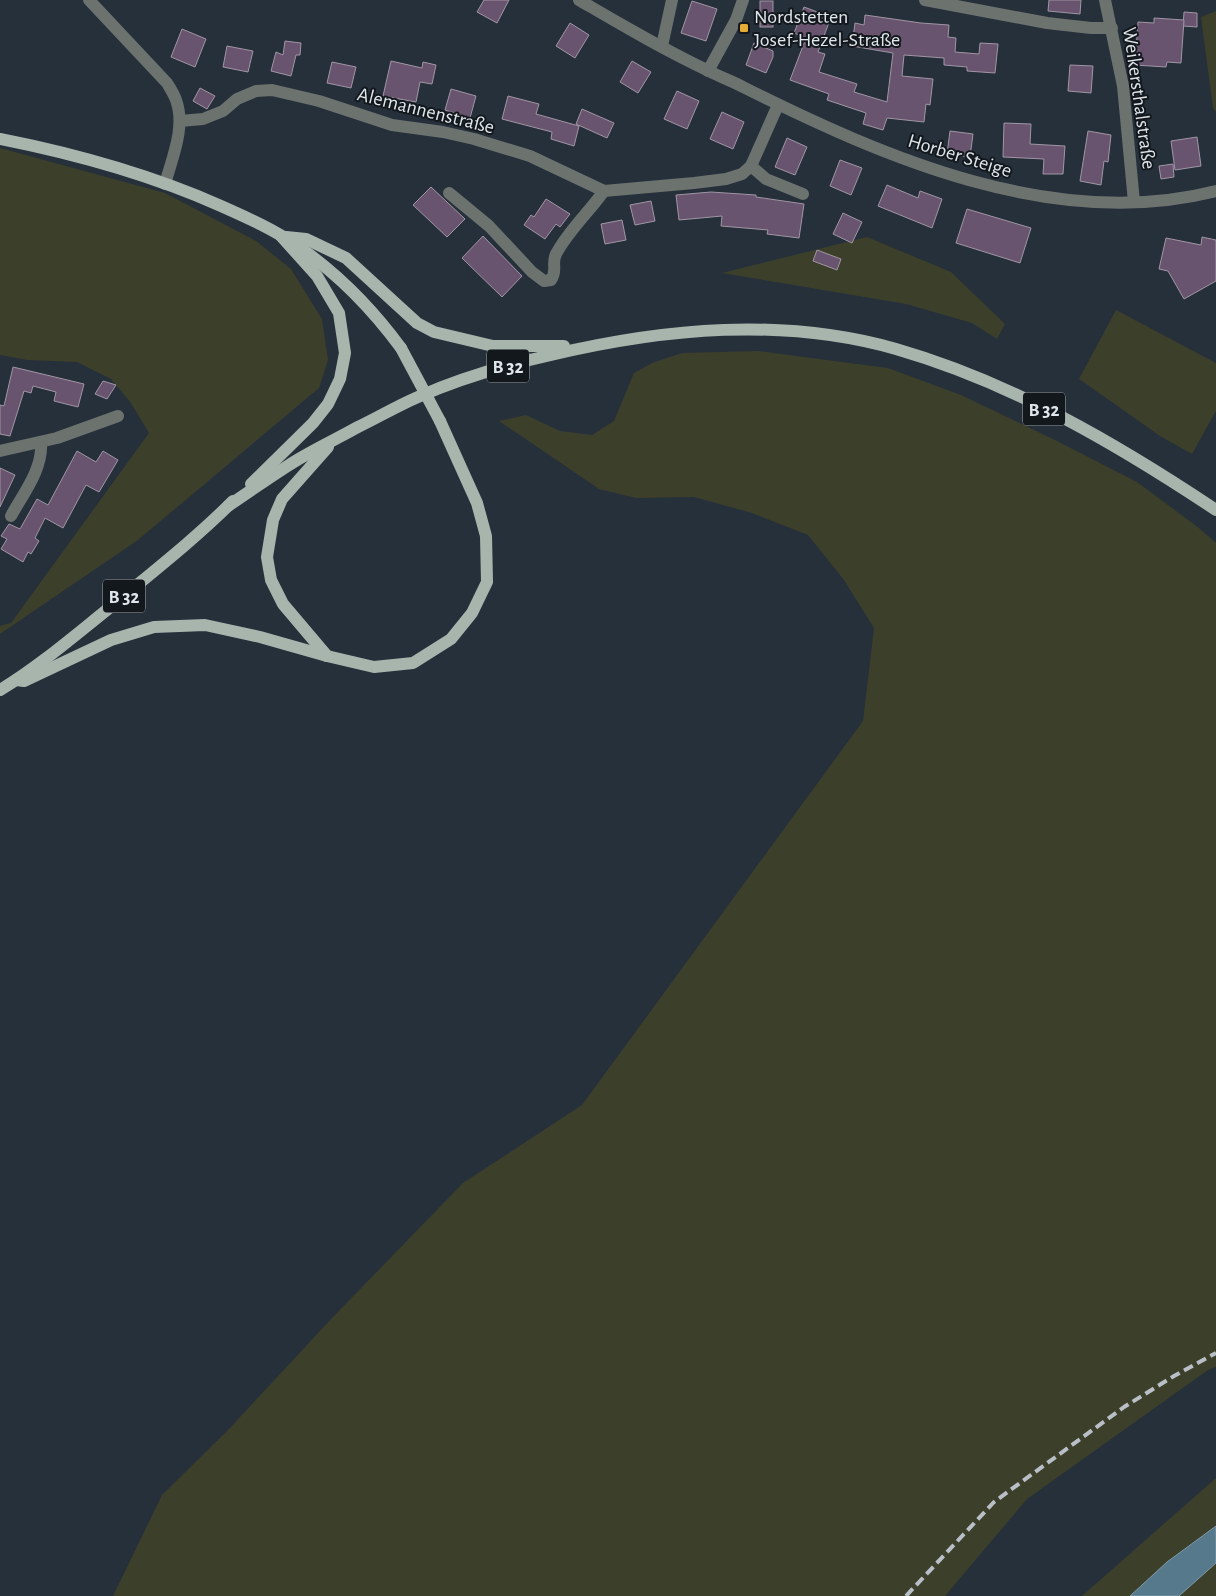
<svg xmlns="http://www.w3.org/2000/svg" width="1216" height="1596" font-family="'Alegreya Sans',sans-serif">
<rect width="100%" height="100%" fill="#26303b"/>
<!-- green -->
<g fill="#3c3f2a">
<path d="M1216,11V112L1213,108L1201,17Z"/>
<path d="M0,148L165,193L256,241L291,269L322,319L328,360L319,388L138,540L0,634V626L11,623L149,433L131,403L111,379L77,362L27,360L0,355Z"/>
<path d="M867,237L951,272L1005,324L997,339L972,323L906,304L722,273Z"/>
<path d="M1116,310L1216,363V411L1192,454L1160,436L1079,379Z"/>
<path d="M758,351L888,368L961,395L1057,441L1137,482L1199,528L1216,543V1367L1208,1370L1027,1499L945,1596H113L162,1495L228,1430L332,1318L463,1183L582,1105L863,721L874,628L844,580L808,535L752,513L694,497L636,498L599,489L499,421L526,415L560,431L592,435L614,421L634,373L652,363L682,353Z"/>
<path d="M1216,1478V1526L1167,1562L1130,1596H1082Z"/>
<path d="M1216,1563V1596H1179Z"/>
</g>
<!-- water -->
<path fill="#567a8c" stroke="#7f9aa9" d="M1216,1526V1563L1179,1596H1130L1167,1562Z"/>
<!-- building -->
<g fill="#69546f" stroke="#a096a4">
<path d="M484,0H509L497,23L477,12Z"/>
<path d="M1049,0H1081L1080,14L1048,11Z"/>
<path d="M692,1L717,9L706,41L681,33Z"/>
<rect x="760" y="1" width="13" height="26"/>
<path d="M804,7L831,17L818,52L825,54L819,72L857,84L854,92L887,102L893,53L852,46L855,23L864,25L865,15L921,23L949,25L948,37L956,38L955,52L979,54L980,43L998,44L995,73L967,71V67L944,65V58L904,55L902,76L933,79L930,105L926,104L924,122L887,118L883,130L863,124L866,113L827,100L829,94L790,80L806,38L794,33Z"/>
<path d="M1184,12L1197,13V27L1183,26Z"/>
<path d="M1154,18L1184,20L1181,63L1167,62L1166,67L1135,65L1138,22L1154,23Z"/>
<path d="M570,23L589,35L575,58L556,46Z"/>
<path d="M182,29L206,39L195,67L171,57Z"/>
<path d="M285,41L301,43L300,55H296L291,76L271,71L276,52L283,55Z"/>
<path d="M754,43L773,51V57L766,73L746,65Z"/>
<path d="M227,46L253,51L248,72L223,67Z"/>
<path d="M391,61L422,68L423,62L436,65L432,84L420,82L416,102L383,96Z"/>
<path d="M632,61L651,72L638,93L620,82Z"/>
<path d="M332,62L356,67L351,88L327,83Z"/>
<path d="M1070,65L1093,66L1091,93L1068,91Z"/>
<path d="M200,88L215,96L207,109L193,101Z"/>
<path d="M451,89L476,96L470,118L445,110Z"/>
<path d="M677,91L699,101L687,129L664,119Z"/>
<path d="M508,96L539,104L536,114L579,126L574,146L551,139L552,132L502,119Z"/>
<path d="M582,109L614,123L607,138L576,124Z"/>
<path d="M722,112L744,122L733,149L710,139Z"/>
<path d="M1004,123L1031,124L1030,144L1065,146L1063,174H1043L1044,159L1003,157Z"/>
<path d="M950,131L973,134L970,157L947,154Z"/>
<path d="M1088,131L1111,135L1108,162L1104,161L1101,185L1080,181Z"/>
<path d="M1197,137L1201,166L1175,170L1171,141Z"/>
<path d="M787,138L807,147L795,175L775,167Z"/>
<path d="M840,160L862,168L851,195L830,186Z"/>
<path d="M1173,164L1174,177L1161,179L1159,166Z"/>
<path d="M887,185L918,198L920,191L942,199L932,228L878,206Z"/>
<path d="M431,187L465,219L447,237L413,205Z"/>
<path d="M711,192L756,195V197L804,204L799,238L767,234L768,230L721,226L722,216L679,220L676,195Z"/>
<path d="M546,199L570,214L560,227L556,224L545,239L524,225L531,215L534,217Z"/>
<path d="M651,201L655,221L635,225L630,205Z"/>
<path d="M967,209L1031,228L1020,263L956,243Z"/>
<path d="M843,213L862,222L852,243L833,234Z"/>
<path d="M622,220L626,240L605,244L601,224Z"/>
<path d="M483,236L522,276L502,297L462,258Z"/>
<path d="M1202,237L1216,240V281L1184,299L1168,271L1159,269L1166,238L1201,245Z"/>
<path d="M817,250L841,259L837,270L813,261Z"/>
<path d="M13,367L84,384L78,407L54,401L56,392L33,386L31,393L24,391L10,436L0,434V405L4,406Z"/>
<path d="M103,381L116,385L107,399L95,394Z"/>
<path d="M77,451L96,462L103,451L118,460L99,492L86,485L63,528L45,518L35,538L39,541L31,554L28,552L23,562L1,549L7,539L1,536L9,524L20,529L37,499L48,505Z"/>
<path d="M0,468L15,475L0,507Z"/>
</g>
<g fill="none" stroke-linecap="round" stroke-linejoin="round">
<!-- minor -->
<g stroke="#6c726e" stroke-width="12">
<path d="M89,0L167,83C170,88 174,94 176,100C186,127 172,158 165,184"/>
<path d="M579,0C622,25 664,50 709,71C720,77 732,81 743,87C885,158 1055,232 1216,191"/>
<path d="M925,0L1047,23L1091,28H1112"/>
<path d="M1105,0L1123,86L1134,202"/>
<path d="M662,46L672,0"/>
<path d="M708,71L736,20L743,0"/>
<path d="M180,121L203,119L223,111L237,99L256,91L272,90L319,101L392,125L443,132L474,139L530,156L604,191L694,183L726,179L742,174L751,166L778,105"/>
<path d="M751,166L766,179L803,194"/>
<path d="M449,193L489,226L532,272L544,281L551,280C558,270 551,264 556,254C568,231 589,212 604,191"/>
<path d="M0,451L57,438L118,416"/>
<path d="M11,516C23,494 43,469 41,443"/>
</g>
<!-- major -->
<g stroke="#a8b5ac" stroke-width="12">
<path d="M0,139C76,154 151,175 221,206C248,218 275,230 299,247C338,274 373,310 401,348"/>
<path d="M286,237L306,239L346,258L417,323L434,332L493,346H564"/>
<path d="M251,484L313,423L328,404L340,379L345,353L339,313L317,276L281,236"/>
<path d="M228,506C247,493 266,480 286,467C308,452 333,441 356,428C377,418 397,406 418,397C461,378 506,365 551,355C665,328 783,317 896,349C1011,382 1117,444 1216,510"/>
<path d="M327,656L283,604L271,580L267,557L273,520L282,499L328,447"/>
<path d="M16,680L24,681L111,640L154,627L205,625L260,637L327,656L374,667L413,663L451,639L472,613L487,582L486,536L477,503L440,421"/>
<path d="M0,690C38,667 73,637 108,609C150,574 194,540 233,501"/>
</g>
<!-- rail -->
<path stroke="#b8bfc6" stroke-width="4" stroke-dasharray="10 5" stroke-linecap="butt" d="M906,1596L994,1502L1124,1407L1174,1376L1216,1353"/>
<!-- major-bridge -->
<path stroke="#a8b5ac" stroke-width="12" d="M401,348L440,421"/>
</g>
<!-- markers -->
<rect fill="#e5ad35" stroke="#13181d" stroke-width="2" x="739" y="23" width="10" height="10" rx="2.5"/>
<g text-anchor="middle" stroke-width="4" stroke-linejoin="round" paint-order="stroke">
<!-- shield labels -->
<g fill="#13181d" stroke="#a2a8ae" stroke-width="1">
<rect x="487" y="349.5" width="42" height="33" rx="4"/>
<rect x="1023" y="392.5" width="42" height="33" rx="4"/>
<rect x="103" y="579.5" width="42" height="33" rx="4"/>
</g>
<g font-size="19" font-weight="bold" fill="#dfe6ec">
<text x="508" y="373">B 32</text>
<text x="1044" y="416">B 32</text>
<text x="124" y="603">B 32</text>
</g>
<!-- poi labels -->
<g font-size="20" fill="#dfe6ec" stroke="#13181d" text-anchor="start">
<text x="754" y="23">Nordstetten<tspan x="754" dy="23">Josef-Hezel-Straße</tspan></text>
</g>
<!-- street labels -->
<g font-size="20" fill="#dfe6ec" stroke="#13181d">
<text transform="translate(1140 98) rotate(82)" y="7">Weikersthalstraße</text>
<text transform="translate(426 110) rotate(14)" y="7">Alemannenstraße</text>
<text transform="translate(960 155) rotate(17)" y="7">Horber Steige</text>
</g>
</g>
</svg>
